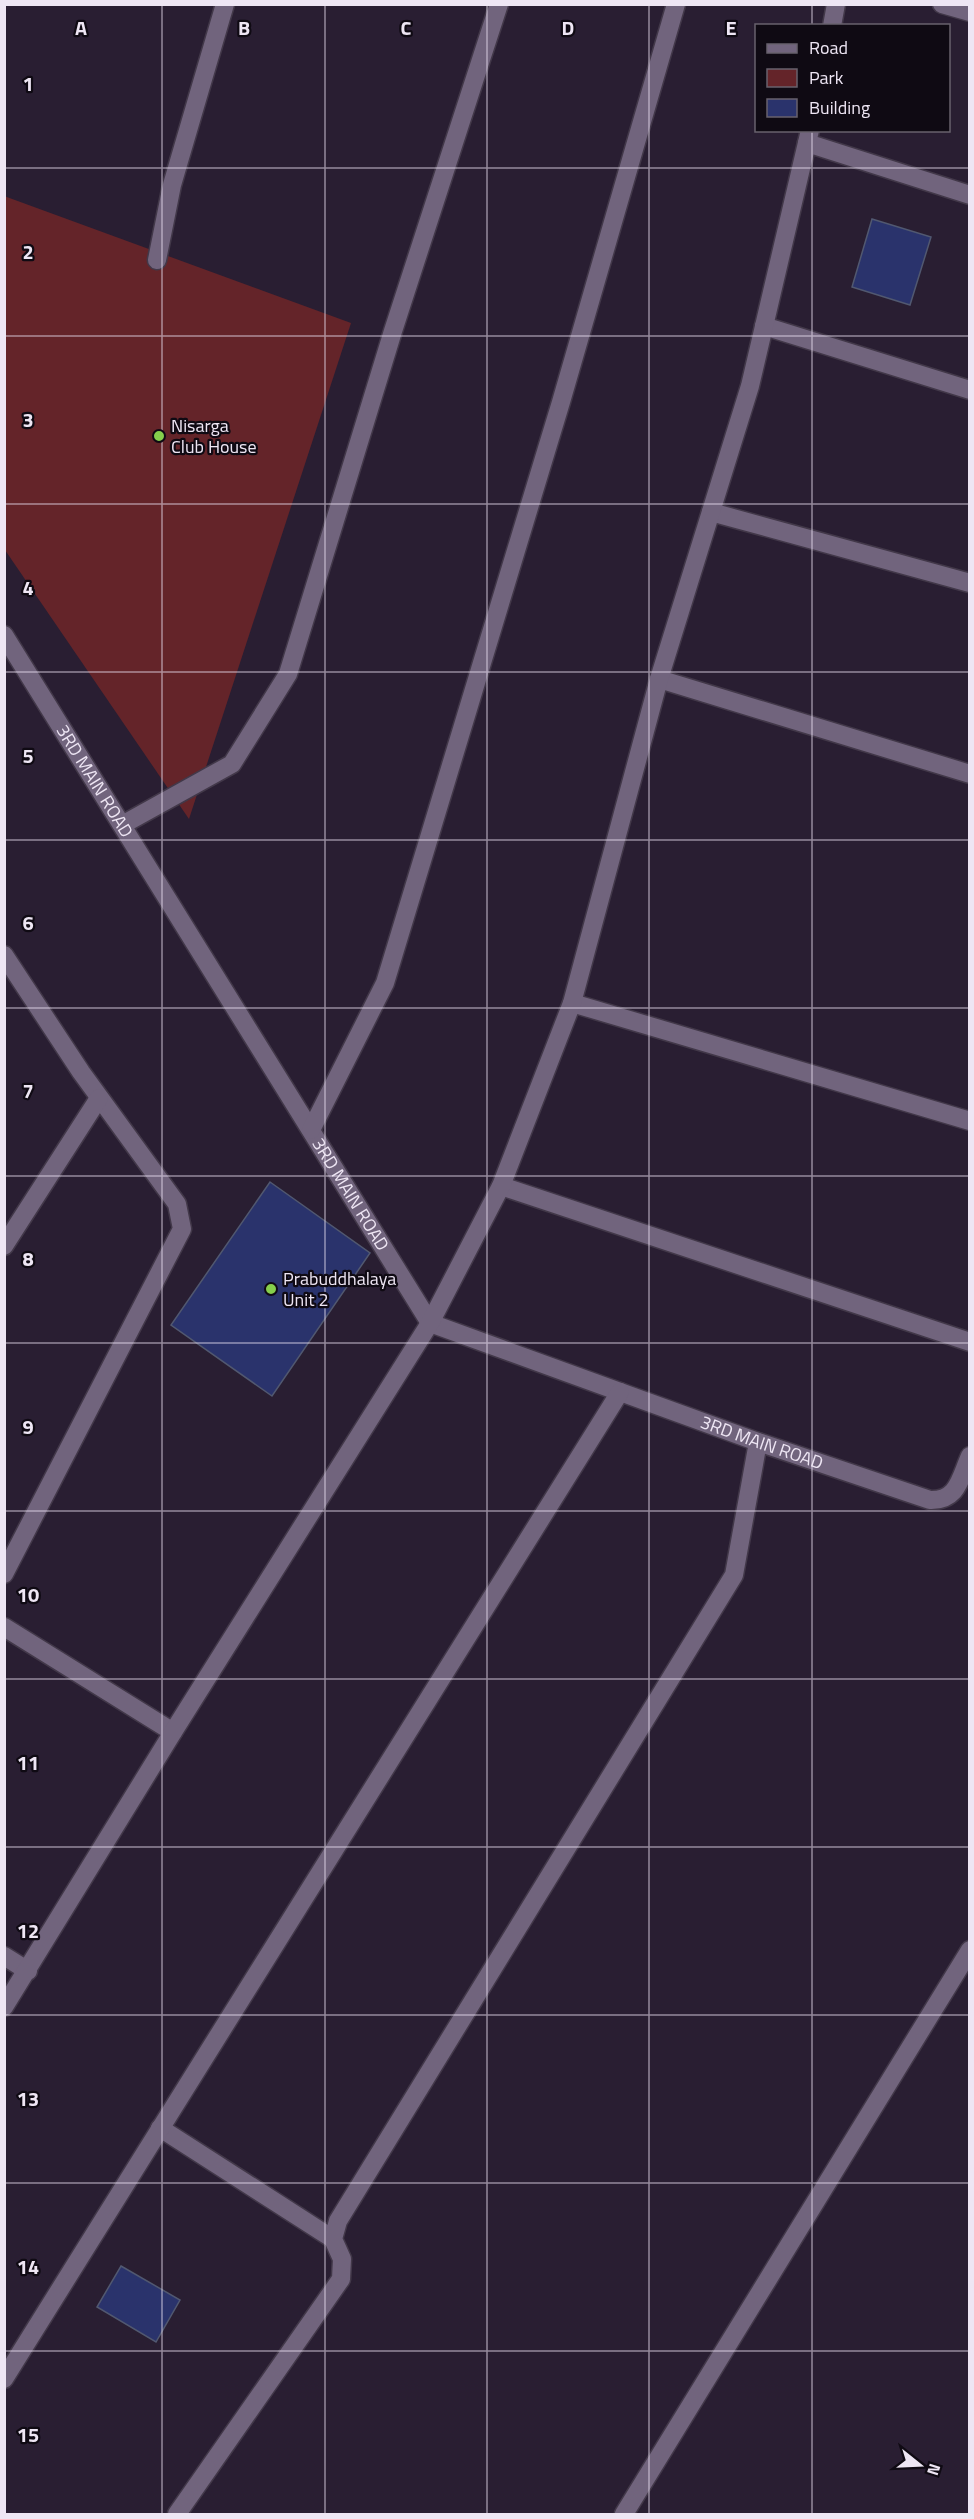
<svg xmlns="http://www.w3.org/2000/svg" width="974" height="2519" font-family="'Titillium Web',sans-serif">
<rect width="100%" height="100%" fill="#291e32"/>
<!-- green -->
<path fill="#642429" d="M4,196L351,323L189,819L5,550Z"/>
<!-- building -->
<g fill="#2a336c" stroke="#515870" stroke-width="1.5">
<path d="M872,219L931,237L910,305L852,287Z"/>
<path d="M270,1182L370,1253L272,1396L171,1325Z"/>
<path d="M121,2266L180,2300L156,2342L97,2307Z"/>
</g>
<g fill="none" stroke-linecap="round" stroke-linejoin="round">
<defs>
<g id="street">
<path d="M942,4L970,12"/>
<path d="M832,26L836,4"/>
<path d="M807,143L970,195"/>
<path d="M157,260L172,185L225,4"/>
<path d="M764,326L970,390"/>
<path d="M711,512L970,583"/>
<path id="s1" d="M4,635L430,1323L758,1442L930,1500C958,1501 960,1478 970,1456"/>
<path d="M659,679L970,774"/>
<path d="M122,825L232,764L288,674L393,331L499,4"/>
<path d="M4,955L81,1072L177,1204L182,1229L4,1574"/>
<path d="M572,1003L970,1121"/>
<path d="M311,1130L385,983L561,402L676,4"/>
<path d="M501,1186L970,1342"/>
<path d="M4,1246L99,1098"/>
<path d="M4,1627L173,1732"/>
<path d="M4,1956L28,1971"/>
<path d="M4,2007L173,1732L430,1323L501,1186L572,1003L659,679L750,386L810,130"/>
<path d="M160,2128L333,2239"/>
<path d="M4,2379L620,1392"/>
<path d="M177,2514L341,2279L342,2259L333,2239L338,2221L734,1575L758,1442"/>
<path d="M624,2514L970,1950"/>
</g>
</defs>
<!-- street casing -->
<use href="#street" stroke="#423849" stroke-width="21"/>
<!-- street -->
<use href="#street" stroke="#71647d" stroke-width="18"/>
</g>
<!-- grid -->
<path fill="none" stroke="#eee6f4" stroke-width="1.5" stroke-opacity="0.55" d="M162,4V2514M325,4V2514M487,4V2514M649,4V2514M812,4V26M812,130V2514M4,168H970M4,336H970M4,504H970M4,672H970M4,840H970M4,1008H970M4,1176H970M4,1343H970M4,1511H970M4,1679H970M4,1847H970M4,2015H970M4,2183H970M4,2351H970"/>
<!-- markers -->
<g fill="#85cf4c" stroke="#0f0a13" stroke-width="2">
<circle cx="159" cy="436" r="6"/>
<circle cx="271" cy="1289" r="6"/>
</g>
<g text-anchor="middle" stroke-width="4.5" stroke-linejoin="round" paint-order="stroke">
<!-- poi labels -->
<g font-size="18" fill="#eee6f4" stroke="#0f0a13" text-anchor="start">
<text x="171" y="432">Nisarga<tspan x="171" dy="21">Club House</tspan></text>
<text x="283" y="1285">Prabuddhalaya<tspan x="283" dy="21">Unit 2</tspan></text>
</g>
<!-- street labels -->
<g font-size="18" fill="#eee6f4" stroke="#0f0a13">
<text dy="6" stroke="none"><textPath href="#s1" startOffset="172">3RD MAIN ROAD</textPath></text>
<text dy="6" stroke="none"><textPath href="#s1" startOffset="658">3RD MAIN ROAD</textPath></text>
<text dy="6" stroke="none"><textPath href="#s1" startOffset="1162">3RD MAIN ROAD</textPath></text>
</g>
</g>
<g font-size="20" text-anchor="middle" font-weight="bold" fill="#eee6f4" stroke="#0f0a13" stroke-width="4.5" stroke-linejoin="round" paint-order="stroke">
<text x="81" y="35">A</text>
<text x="244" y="35">B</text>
<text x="406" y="35">C</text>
<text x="568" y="35">D</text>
<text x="731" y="35">E</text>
<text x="28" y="91">1</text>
<text x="28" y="259">2</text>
<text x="28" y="427">3</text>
<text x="28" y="595">4</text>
<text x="28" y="763">5</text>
<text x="28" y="930">6</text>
<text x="28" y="1098">7</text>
<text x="28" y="1266">8</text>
<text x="28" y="1434">9</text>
<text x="28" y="1602">10</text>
<text x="28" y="1770">11</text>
<text x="28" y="1938">12</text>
<text x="28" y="2106">13</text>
<text x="28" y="2274">14</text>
<text x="28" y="2442">15</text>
</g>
<!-- border -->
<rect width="974" height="2519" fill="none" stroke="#eee6f4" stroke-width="12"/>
<!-- legend -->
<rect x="755" y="24" width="195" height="108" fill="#0f0a13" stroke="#68626d" stroke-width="1.5"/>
<rect x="767" y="44" width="30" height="9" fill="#71647d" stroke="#68626d" stroke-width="1.5"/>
<text x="809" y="54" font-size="18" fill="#eee6f4">Road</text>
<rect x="767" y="69" width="30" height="18" fill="#642429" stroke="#68626d" stroke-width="1.5"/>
<text x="809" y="84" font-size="18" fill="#eee6f4">Park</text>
<rect x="767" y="99" width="30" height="18" fill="#2a336c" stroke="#68626d" stroke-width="1.5"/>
<text x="809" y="114" font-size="18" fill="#eee6f4">Building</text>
<!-- north arrow -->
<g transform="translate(920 2465) rotate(108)" stroke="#0f0a13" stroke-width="4.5" paint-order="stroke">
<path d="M0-4.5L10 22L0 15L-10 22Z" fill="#eee6f4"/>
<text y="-9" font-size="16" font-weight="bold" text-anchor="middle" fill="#eee6f4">N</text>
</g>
</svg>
